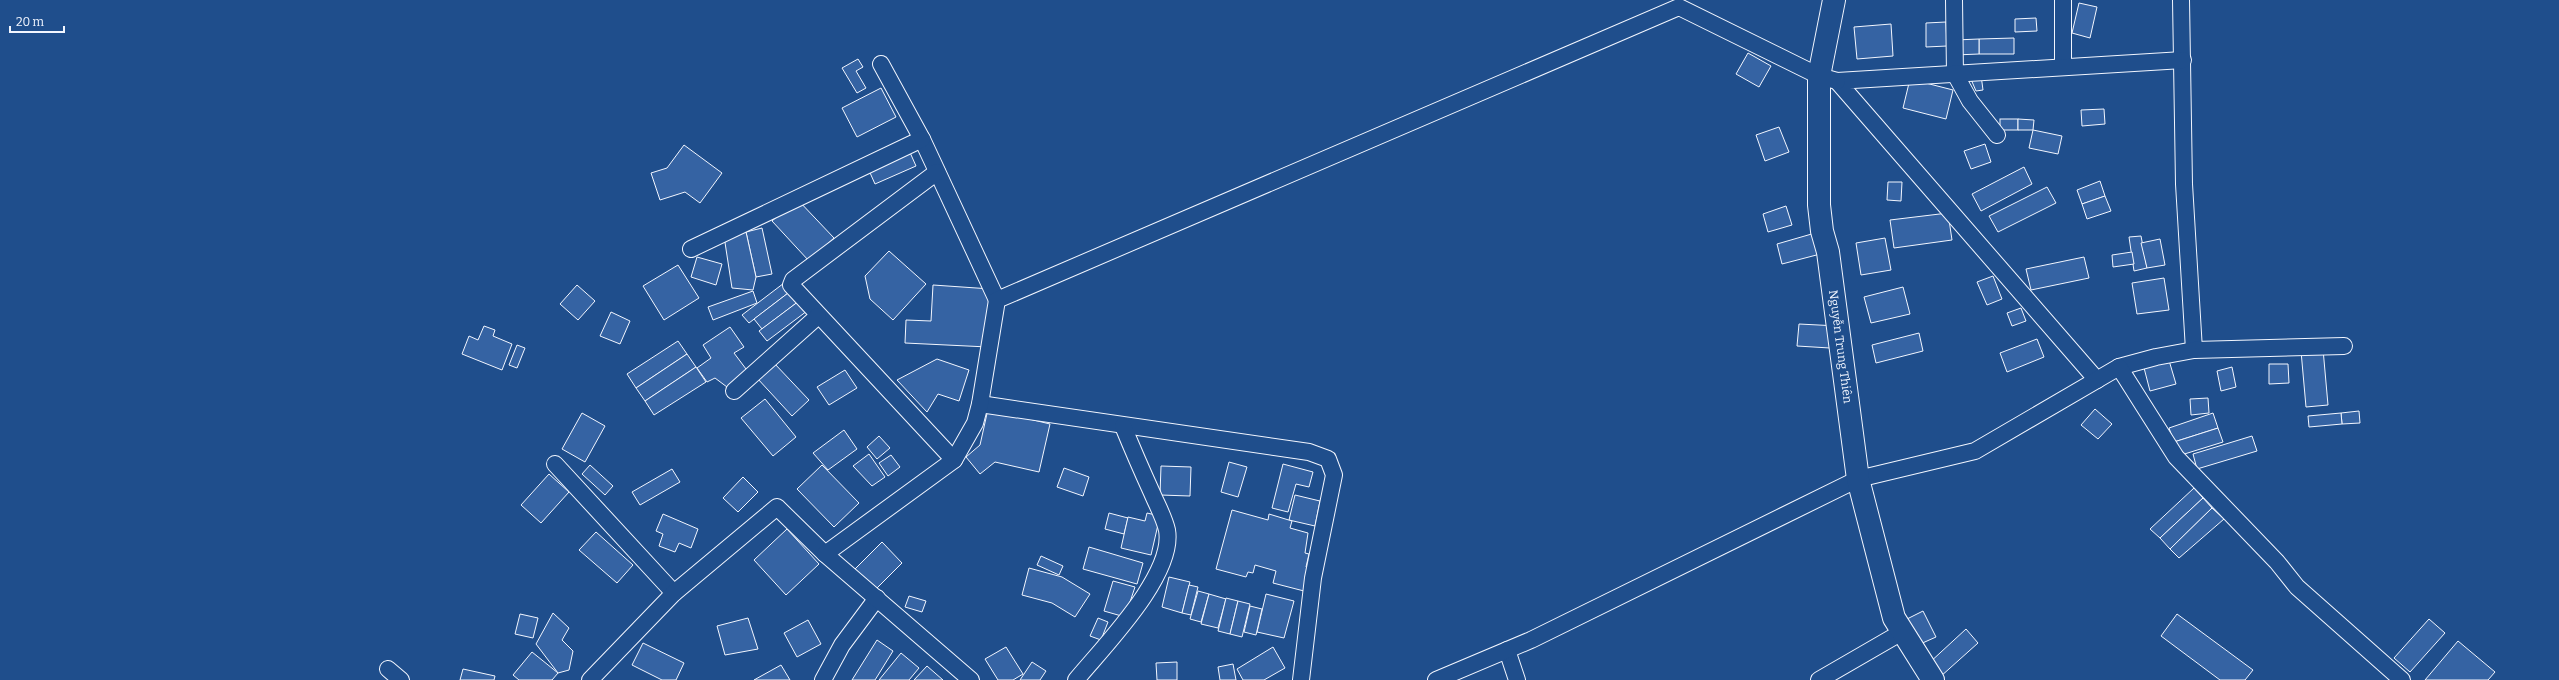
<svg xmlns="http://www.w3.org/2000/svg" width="2559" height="680" font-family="Bitter,serif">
<rect width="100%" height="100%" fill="#1f4e8c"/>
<!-- building -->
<g fill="#3563a3" stroke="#f2f6ff">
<path d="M2079,3L2097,7L2090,38L2072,33Z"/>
<path d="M2036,18L2037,31L2015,32V19Z"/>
<path d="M1946,22L1947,46L1926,47V23Z"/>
<path d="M1891,24L1893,56L1857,59L1854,27Z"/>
<path d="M2014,38V54H1979V39Z"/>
<path d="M1979,39V54L1955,55V40Z"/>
<path d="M1748,53L1771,66L1759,87L1736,74Z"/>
<path d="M858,59L863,67L856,71L866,88L857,93L842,68Z"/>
<path d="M1981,75L1983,90L1976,91L1970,77Z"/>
<path d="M1910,79L1953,90L1946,119L1903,108Z"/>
<path d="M881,88L896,117L857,137L842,108Z"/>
<path d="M2104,109L2105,124L2082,126L2081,110Z"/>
<rect x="2000" y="119" width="18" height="11"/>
<path d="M2018,119L2034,120L2033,130H2018Z"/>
<path d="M1779,127L1789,152L1765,161L1756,135Z"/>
<path d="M2033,130L2062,136L2058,154L2029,148Z"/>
<path d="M1985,144L1991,162L1971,169L1964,151Z"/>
<path d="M684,145L722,173L700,203L685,192L660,200L651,173L667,168Z"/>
<path d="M908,148L916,166L875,184L867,166Z"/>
<path d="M2024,167L2032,184L1981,211L1972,194Z"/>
<path d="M2100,181L2105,196L2082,204L2077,190Z"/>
<path d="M1888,182H1902L1901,201L1887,200Z"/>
<path d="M2047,187L2056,203L1998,232L1989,216Z"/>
<path d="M2105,196L2111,211L2087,219L2082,204Z"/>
<path d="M797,199L834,238L809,261L772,221Z"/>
<path d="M1786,206L1792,225L1768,232L1763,214Z"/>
<path d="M1948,213L1952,240L1894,248L1890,220Z"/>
<path d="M762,228L772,274L756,277L746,232Z"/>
<path d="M1822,231L1828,252L1782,264L1777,244Z"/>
<path d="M746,232L756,277L753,290L732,288L724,236Z"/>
<path d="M2141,236L2147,268L2134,271L2129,237Z"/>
<path d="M1885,238L1891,270L1861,275L1856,243Z"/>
<path d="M2160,239L2165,265L2147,268L2141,243Z"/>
<path d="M889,251L926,284L893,320L870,299L865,276Z"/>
<path d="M2132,252L2134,264L2113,267L2112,255Z"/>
<path d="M697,257L722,264L716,285L691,277Z"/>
<path d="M2084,257L2089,278L2031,290L2026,269Z"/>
<path d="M678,265L699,298L664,320L643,286Z"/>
<path d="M1993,276L2002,299L1987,305L1977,282Z"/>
<path d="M2164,278L2169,310L2137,314L2132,283Z"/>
<path d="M788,280L792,290L749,323L742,315Z"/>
<path d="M577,285L595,301L578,320L560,304Z"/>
<path d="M933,285L991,289L988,347L905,343L906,320L931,321Z"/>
<path d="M1903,287L1910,314L1871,323L1864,297Z"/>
<path d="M792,290L799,301L762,329L754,319Z"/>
<path d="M753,291L757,303L713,320L708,307Z"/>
<path d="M799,301L807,311L767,341L759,331Z"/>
<path d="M2021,308L2026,321L2012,326L2007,313Z"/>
<path d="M611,312L630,321L620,344L600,336Z"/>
<path d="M1799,324L1838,326L1830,348L1797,346Z"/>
<path d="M484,326L495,330L493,336L512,344L502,370L462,354L469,336L478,340Z"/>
<path d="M730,327L744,347L734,353L749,373L727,387L715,378L707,382L697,368L711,358L703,345Z"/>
<path d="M1919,333L1923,351L1876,363L1872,345Z"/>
<path d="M2037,339L2044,357L2007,372L2000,353Z"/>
<path d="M678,341L687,354L636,388L627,374Z"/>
<path d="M517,345L525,348L517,368L509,365Z"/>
<path d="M2323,349L2328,405L2306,407L2301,351Z"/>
<path d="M687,354L696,367L645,401L636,388Z"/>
<path d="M2168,357L2176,384L2150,391L2143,364Z"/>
<path d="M937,359L969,370L959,401L938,394L927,412L897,380Z"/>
<path d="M774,363L809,400L792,416L757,378Z"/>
<path d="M2269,364H2288L2289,383L2269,384Z"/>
<path d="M696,367L706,382L654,415L645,401Z"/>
<path d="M2232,367L2236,387L2221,391L2217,371Z"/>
<path d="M845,370L857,388L829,405L817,387Z"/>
<path d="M2208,398L2209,413L2191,415L2190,399Z"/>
<path d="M765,399L796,437L773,456L741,418Z"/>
<path d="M988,409L1050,424L1039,472L995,462L980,474L966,457L980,445Z"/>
<path d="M2095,409L2112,424L2098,439L2081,425Z"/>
<path d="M2359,411L2360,423L2342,424L2341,413Z"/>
<path d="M582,413L605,426L585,462L562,449Z"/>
<path d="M2213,413L2218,428L2174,442L2169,428Z"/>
<path d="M2341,413L2342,424L2309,427L2308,416Z"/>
<path d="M2218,428L2223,442L2178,456L2174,442Z"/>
<path d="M844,430L857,449L828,470L813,453Z"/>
<path d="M879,436L890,448L877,459L867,447Z"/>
<path d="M2252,436L2257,451L2197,469L2193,454Z"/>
<path d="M869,454L885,477L872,486L853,466Z"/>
<path d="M891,455L900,467L888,476L879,463Z"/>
<path d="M1229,462L1247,467L1238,497L1221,492Z"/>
<path d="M1283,464L1313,472L1309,487L1296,484L1288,512L1272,508Z"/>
<path d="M590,465L613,486L605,495L582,474Z"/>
<path d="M822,465L859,503L834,527L797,489Z"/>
<path d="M1161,466L1191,467L1190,496L1160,495Z"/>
<path d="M1064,468L1089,477L1083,496L1057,487Z"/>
<path d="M672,469L680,482L640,505L632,492Z"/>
<path d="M549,474L569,492L541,523L521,505Z"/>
<path d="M743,477L758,492L738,512L723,498Z"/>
<path d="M2194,488L2203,498L2160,538L2150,529Z"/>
<path d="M1295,495L1320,501L1315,526L1289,520Z"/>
<path d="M2203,498L2212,508L2170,549L2160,538Z"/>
<path d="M2212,508L2224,519L2179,558L2170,549Z"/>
<path d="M1232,510L1268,520L1269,514L1292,521L1290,528L1308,533L1305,553L1309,554L1306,567L1312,569L1304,591L1273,583L1276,571L1255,565L1253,573L1248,572L1246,577L1216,569Z"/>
<path d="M1109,513L1128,518L1124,534L1105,529Z"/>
<path d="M1147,513L1160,516L1151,555L1121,548L1128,517L1145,521Z"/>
<path d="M663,514L698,529L691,548L679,543L675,552L659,546L663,534L656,531Z"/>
<path d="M787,529L819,564L786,595L754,560Z"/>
<path d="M596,532L633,565L617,583L579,550Z"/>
<path d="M882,542L902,563L875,590L855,569Z"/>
<path d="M1089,547L1143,563L1137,584L1083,569Z"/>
<path d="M1041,556L1063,566L1059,575L1037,565Z"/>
<path d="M1029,568L1062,577L1090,594L1075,617L1052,603L1022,595Z"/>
<path d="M1169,577L1190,582L1182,613L1162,607Z"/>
<path d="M1113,581L1135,587L1125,617L1104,611Z"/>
<path d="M1189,585L1198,587L1191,615L1182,613Z"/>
<path d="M1198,591L1209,594L1201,622L1190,619Z"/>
<path d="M1209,594L1226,599L1218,628L1201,624Z"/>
<path d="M1266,594L1294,601L1284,638L1257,632Z"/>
<path d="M909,596L926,601L922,612L905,607Z"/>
<path d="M1226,598L1238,601L1230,634L1218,631Z"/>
<path d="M1238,601L1250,604L1242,637L1230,634Z"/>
<path d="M1250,606L1262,609L1256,635L1244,632Z"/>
<path d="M1923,611L1936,637L1918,645L1905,620Z"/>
<path d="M553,613L569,628L562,640L573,651L569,670L558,673L536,644Z"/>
<path d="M520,614L538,618L533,638L515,634Z"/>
<path d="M2177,614L2253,670L2245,680H2220L2161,636Z"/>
<path d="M748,618L758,649L725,655L717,626Z"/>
<path d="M1098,618L1108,622L1101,640L1090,636Z"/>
<path d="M2429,619L2445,633L2410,672L2394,658Z"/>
<path d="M808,620L821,644L797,657L784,633Z"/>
<path d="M1966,629L1978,643L1940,677L1928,664Z"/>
<path d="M877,640L893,651L875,680H852Z"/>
<path d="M2458,641L2495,672L2488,680H2425Z"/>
<path d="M643,643L684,663L676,680H662L632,665Z"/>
<path d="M1006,647L1023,674L1013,680H998L985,659Z"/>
<path d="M1273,647L1285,668L1264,680H1243L1237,669Z"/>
<path d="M532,652L558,673L552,680H519L513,675Z"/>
<path d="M901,653L919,668L909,680H879Z"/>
<path d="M1032,662L1046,671L1040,680H1020Z"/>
<path d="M1177,662V680H1157L1156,663Z"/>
<path d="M1233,664L1236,680H1220L1218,667Z"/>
<path d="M781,665L790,680H754Z"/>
<path d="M927,666L943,680H914Z"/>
<path d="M463,669L495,676L494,680H460Z"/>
</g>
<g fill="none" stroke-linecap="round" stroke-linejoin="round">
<defs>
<g id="street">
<path d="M1954,0L1955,74L1970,101L1997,135"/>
<path d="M2063,0V66"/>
<path d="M2181,0L2184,184L2194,350"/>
<path d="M881,64L922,139L997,300"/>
<path d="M937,172L793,280L791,285L954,460"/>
<path d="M691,249L922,139"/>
<path d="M2119,367L2156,357L2194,350L2344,346"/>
<path d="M2097,380L1837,81L2183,60"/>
<path d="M734,391L818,316"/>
<path d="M980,404L1309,452L1328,459L1334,475L1313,578L1301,680"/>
<path d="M555,464L674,593"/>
<path d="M1507,650L1517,680"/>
<path d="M388,669L401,680"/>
<path d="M590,680L674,593L777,507L825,554"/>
<path d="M823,680L842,645L877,598"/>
<path d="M971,680L825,554L954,460L975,423L980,404L997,300L1679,7L1819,76L1837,81"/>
<path d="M1076,680C1103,647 1175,575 1167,530C1164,517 1157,505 1152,493C1142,471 1132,448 1123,426"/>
<path d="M1436,680L1531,640L1858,479L1975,451L2119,367L2176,457L2277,562L2297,587L2402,680"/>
<path d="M1819,680L1902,632"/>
</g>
<g id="secondary">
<path id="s1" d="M1834,0L1819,76V205L1822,231L1828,252L1858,479L1894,618L1933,680"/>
</g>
</defs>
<!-- street casing -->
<use href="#street" stroke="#f2f6ff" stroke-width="18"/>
<!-- secondary casing -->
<use href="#secondary" stroke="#f2f6ff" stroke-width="24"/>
<!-- street -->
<use href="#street" stroke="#1f4e8c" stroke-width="16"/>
<!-- secondary -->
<use href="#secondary" stroke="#1f4e8c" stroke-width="22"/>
</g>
<g text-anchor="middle" stroke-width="3" stroke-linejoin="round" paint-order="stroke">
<!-- street labels -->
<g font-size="12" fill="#f2f6ff" stroke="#1f4e8c">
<text dy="4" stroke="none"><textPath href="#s1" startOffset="350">Nguyễn Trung Thiên</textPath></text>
</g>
</g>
<!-- scale -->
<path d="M10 26v6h54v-6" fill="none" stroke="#f2f6ff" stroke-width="2"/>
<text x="16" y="26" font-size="12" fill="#f2f6ff" stroke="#1f4e8c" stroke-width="3" paint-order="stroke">20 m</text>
</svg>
